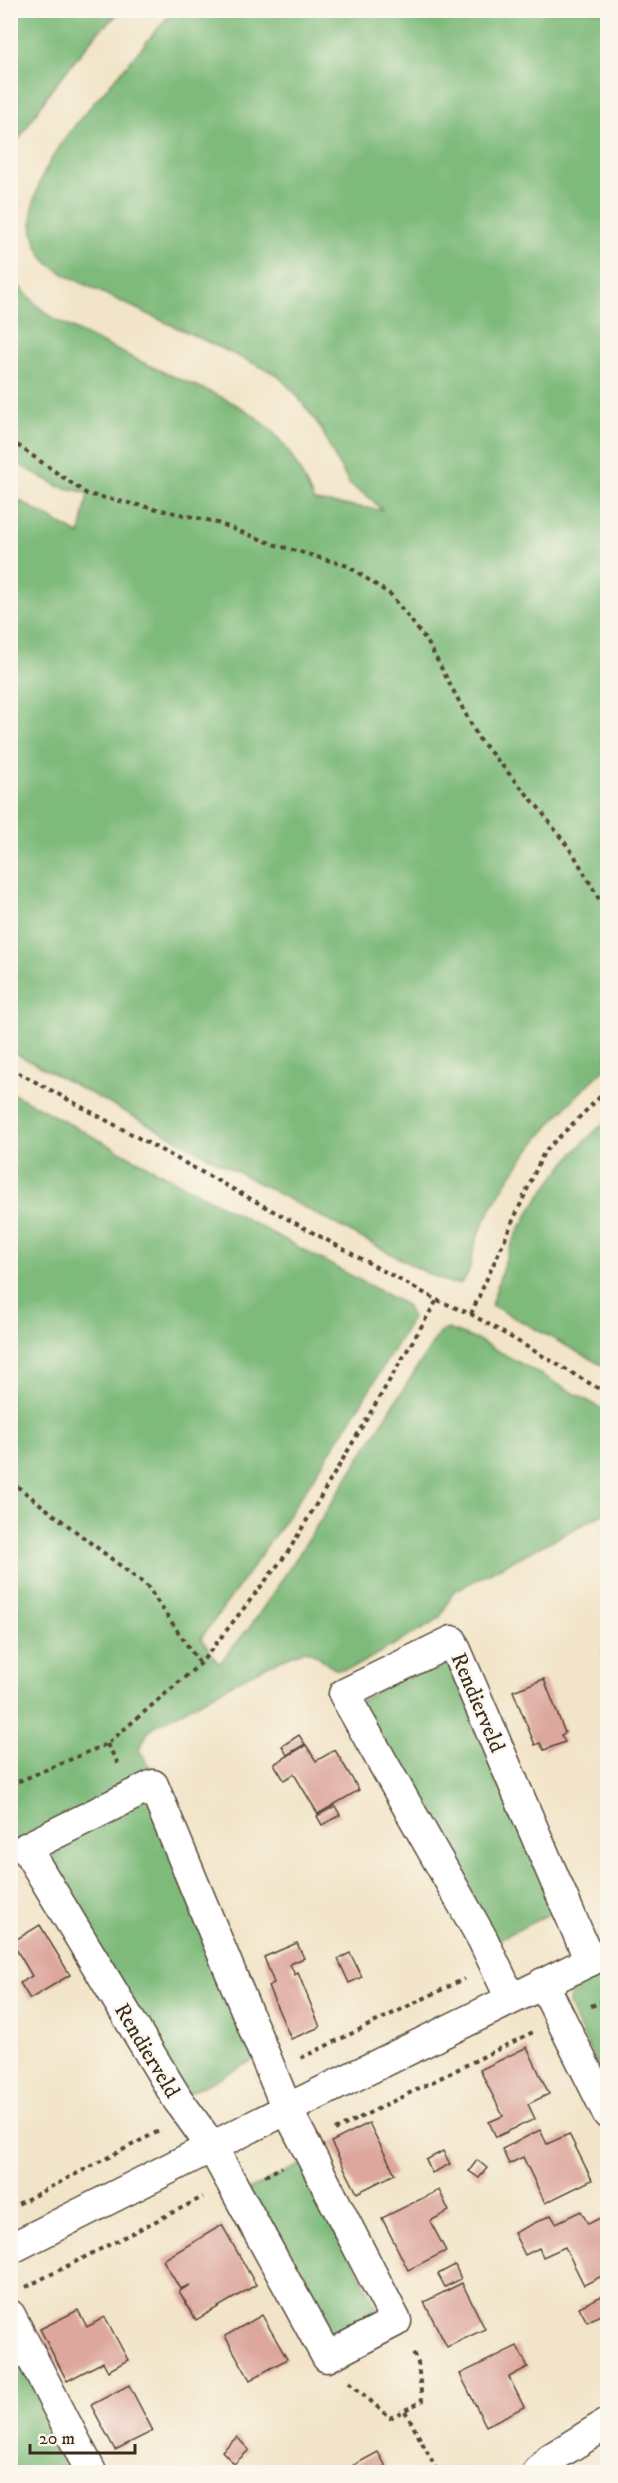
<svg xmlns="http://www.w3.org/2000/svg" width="618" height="2483" font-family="'IM FELL DW Pica',serif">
<rect width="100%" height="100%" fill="#fbf7ec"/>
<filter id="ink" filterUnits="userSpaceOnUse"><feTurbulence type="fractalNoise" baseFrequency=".0167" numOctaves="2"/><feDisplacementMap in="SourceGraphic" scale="12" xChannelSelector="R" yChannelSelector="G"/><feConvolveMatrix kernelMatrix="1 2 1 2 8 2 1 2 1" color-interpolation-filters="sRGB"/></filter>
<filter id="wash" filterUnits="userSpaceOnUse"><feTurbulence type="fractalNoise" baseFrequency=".008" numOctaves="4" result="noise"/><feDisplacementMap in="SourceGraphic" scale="24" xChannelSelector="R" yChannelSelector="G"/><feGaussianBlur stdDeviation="1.35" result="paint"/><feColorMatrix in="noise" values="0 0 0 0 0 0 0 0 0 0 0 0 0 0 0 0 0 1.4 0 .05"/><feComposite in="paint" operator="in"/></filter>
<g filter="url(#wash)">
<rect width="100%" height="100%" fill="#f2e4c8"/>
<!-- forest -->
<g fill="#7eba7a" stroke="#5c724c" stroke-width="1.5">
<path d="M11,10L121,11L97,33L52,89L11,151Z"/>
<path d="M173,11H607V1067C562,1108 523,1151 493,1205C487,1215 482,1227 477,1238C472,1251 472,1277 459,1284L450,1283L427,1273L11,1051V496L80,535L88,493L58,486L11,460V278L40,308L56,320C93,339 130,357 168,374C204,390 243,402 272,431C292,452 303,476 314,501L382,510L369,497L350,485L336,460L321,428L295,393L276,374L69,277C60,271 46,264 41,254C7,194 77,122 114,80C134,57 153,34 173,11Z"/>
<path d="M10,1092L406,1305L412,1318C349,1428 277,1536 201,1638L219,1664L253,1623L299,1554L439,1333L448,1329L482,1342L608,1412L607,1512L454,1591L440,1617L432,1624L354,1667C325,1676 332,1659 306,1650C252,1669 204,1701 153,1727L148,1732L139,1750L157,1776L19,1847L10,1831Z"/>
<path d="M607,1120V1368L491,1305C497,1289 501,1272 507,1256C524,1211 570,1152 607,1120Z"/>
<path d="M445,1652L559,1909L492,1943L358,1702Z"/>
<path d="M152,1791L254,2060L182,2097L34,1850Z"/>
<path d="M607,1965V2086L569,2005C568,1982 590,1975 607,1965Z"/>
<path d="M304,2163L380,2314L333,2343L242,2193Z"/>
<path d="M10,2332L79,2472H12L11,2469Z"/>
</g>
<g id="blocks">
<!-- building -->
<g fill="#dda79e">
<path d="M608,1648V1664L601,1652Z"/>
<path d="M544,1679L565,1733L561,1735L565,1742L544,1750L540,1743L535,1745L513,1691Z"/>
<path d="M299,1735L305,1744L287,1755L282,1746Z"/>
<path d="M306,1745L316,1761L335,1750L359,1790L318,1814L294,1774L284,1780L274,1764Z"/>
<path d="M335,1806L340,1815L322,1825L317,1816Z"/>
<path d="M40,1925L70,1975L30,1999L20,1983L32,1976L12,1942Z"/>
<path d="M297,1943L304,1958L290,1964L295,1975L298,1973L320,2027L291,2039L268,1986L274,1983L264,1957Z"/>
<path d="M350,1953L362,1977L349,1983L338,1959Z"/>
<path d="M527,2047L549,2094L528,2104L535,2119L496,2137L489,2122L503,2116L480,2070Z"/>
<path d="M369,2123L395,2174L357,2193L331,2142Z"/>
<path d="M540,2130L547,2144L569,2134L592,2180L545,2203L523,2157L509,2164L502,2149Z"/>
<path d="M443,2151L450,2164L432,2173L426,2160Z"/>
<path d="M477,2160L487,2168L479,2178L469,2171Z"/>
<path d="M439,2190L449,2211L430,2221L446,2251L408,2270L382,2218Z"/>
<path d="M581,2211L588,2224L608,2214V2273L584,2285L565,2247L543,2257L539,2248L525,2255L514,2233L551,2215L556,2223Z"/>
<path d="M222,2225L256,2285L196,2320L179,2291L190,2285L180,2289L163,2260Z"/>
<path d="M455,2265L461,2279L445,2287L438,2274Z"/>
<path d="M462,2283L485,2329L447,2347L424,2302Z"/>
<path d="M608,2293V2330L600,2315L587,2322L579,2307Z"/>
<path d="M78,2310L87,2327L105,2317L128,2360L108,2371L103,2362L67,2381L40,2329Z"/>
<path d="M262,2315L287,2359L250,2380L225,2336Z"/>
<path d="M517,2346L528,2367L509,2377L524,2407L486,2426L460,2374Z"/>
<path d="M129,2385L153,2431L115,2450L91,2405Z"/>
<path d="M237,2437L249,2450L234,2464L222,2451Z"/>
<path d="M378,2452L389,2472H341Z"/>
</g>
</g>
</g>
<g filter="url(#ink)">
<use href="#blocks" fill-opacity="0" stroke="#564638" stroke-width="1.5"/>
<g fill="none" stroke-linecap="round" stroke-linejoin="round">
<defs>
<g id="street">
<path d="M153,1785L287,2109L396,2321L327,2357L212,2147L178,2100L26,1848Z"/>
<path d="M543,1983L608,2114"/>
<path d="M511,1999L483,1940L344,1694L452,1641L590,1961"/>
<path d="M10,2249L287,2109L608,1952"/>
<path d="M10,2315L91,2472"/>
<path d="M538,2472L550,2459L608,2423"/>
</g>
</defs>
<!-- street casing -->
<use href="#street" stroke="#564638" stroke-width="33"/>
<!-- path -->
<g stroke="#564638" stroke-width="4" stroke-dasharray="4.5 4.5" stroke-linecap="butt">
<path d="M10,440L87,494L212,521L276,545L348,566L391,595L427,641L479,739L538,807L574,855L608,915"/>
<path d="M10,1068L437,1300L471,1314L608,1394"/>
<path d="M471,1314L544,1152L608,1089"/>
<path d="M10,1481L147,1586L200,1664"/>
<path d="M107,1744L120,1767"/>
<path d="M10,1785L107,1744L200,1664L288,1552L437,1300"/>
<path d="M591,2006L608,2000"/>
<path d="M301,2058L464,1979"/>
<path d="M335,2130L533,2032"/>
<path d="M265,2176L282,2167"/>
<path d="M10,2208L161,2130"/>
<path d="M26,2287L203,2197"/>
<path d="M349,2382L390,2418L422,2401L418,2363L412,2351"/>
<path d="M405,2411L438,2472"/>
</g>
<!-- street -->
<use href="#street" stroke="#fff" stroke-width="30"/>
</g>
</g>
<g text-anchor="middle" stroke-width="4.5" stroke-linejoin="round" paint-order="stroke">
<!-- street labels -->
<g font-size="22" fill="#3b2a1e" stroke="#fbf7ec">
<text transform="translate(479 1702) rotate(67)" y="8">Rendierveld</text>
<text transform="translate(148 2050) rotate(59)" y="8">Rendierveld</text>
</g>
</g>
<!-- margin -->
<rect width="618" height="2483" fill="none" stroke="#fbf7ec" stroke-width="36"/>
<!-- scale -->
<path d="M30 2444v9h105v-9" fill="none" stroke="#3b2a1e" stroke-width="3"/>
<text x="39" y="2444" font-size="18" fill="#3b2a1e" stroke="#fbf7ec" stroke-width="4.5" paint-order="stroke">20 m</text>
</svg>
